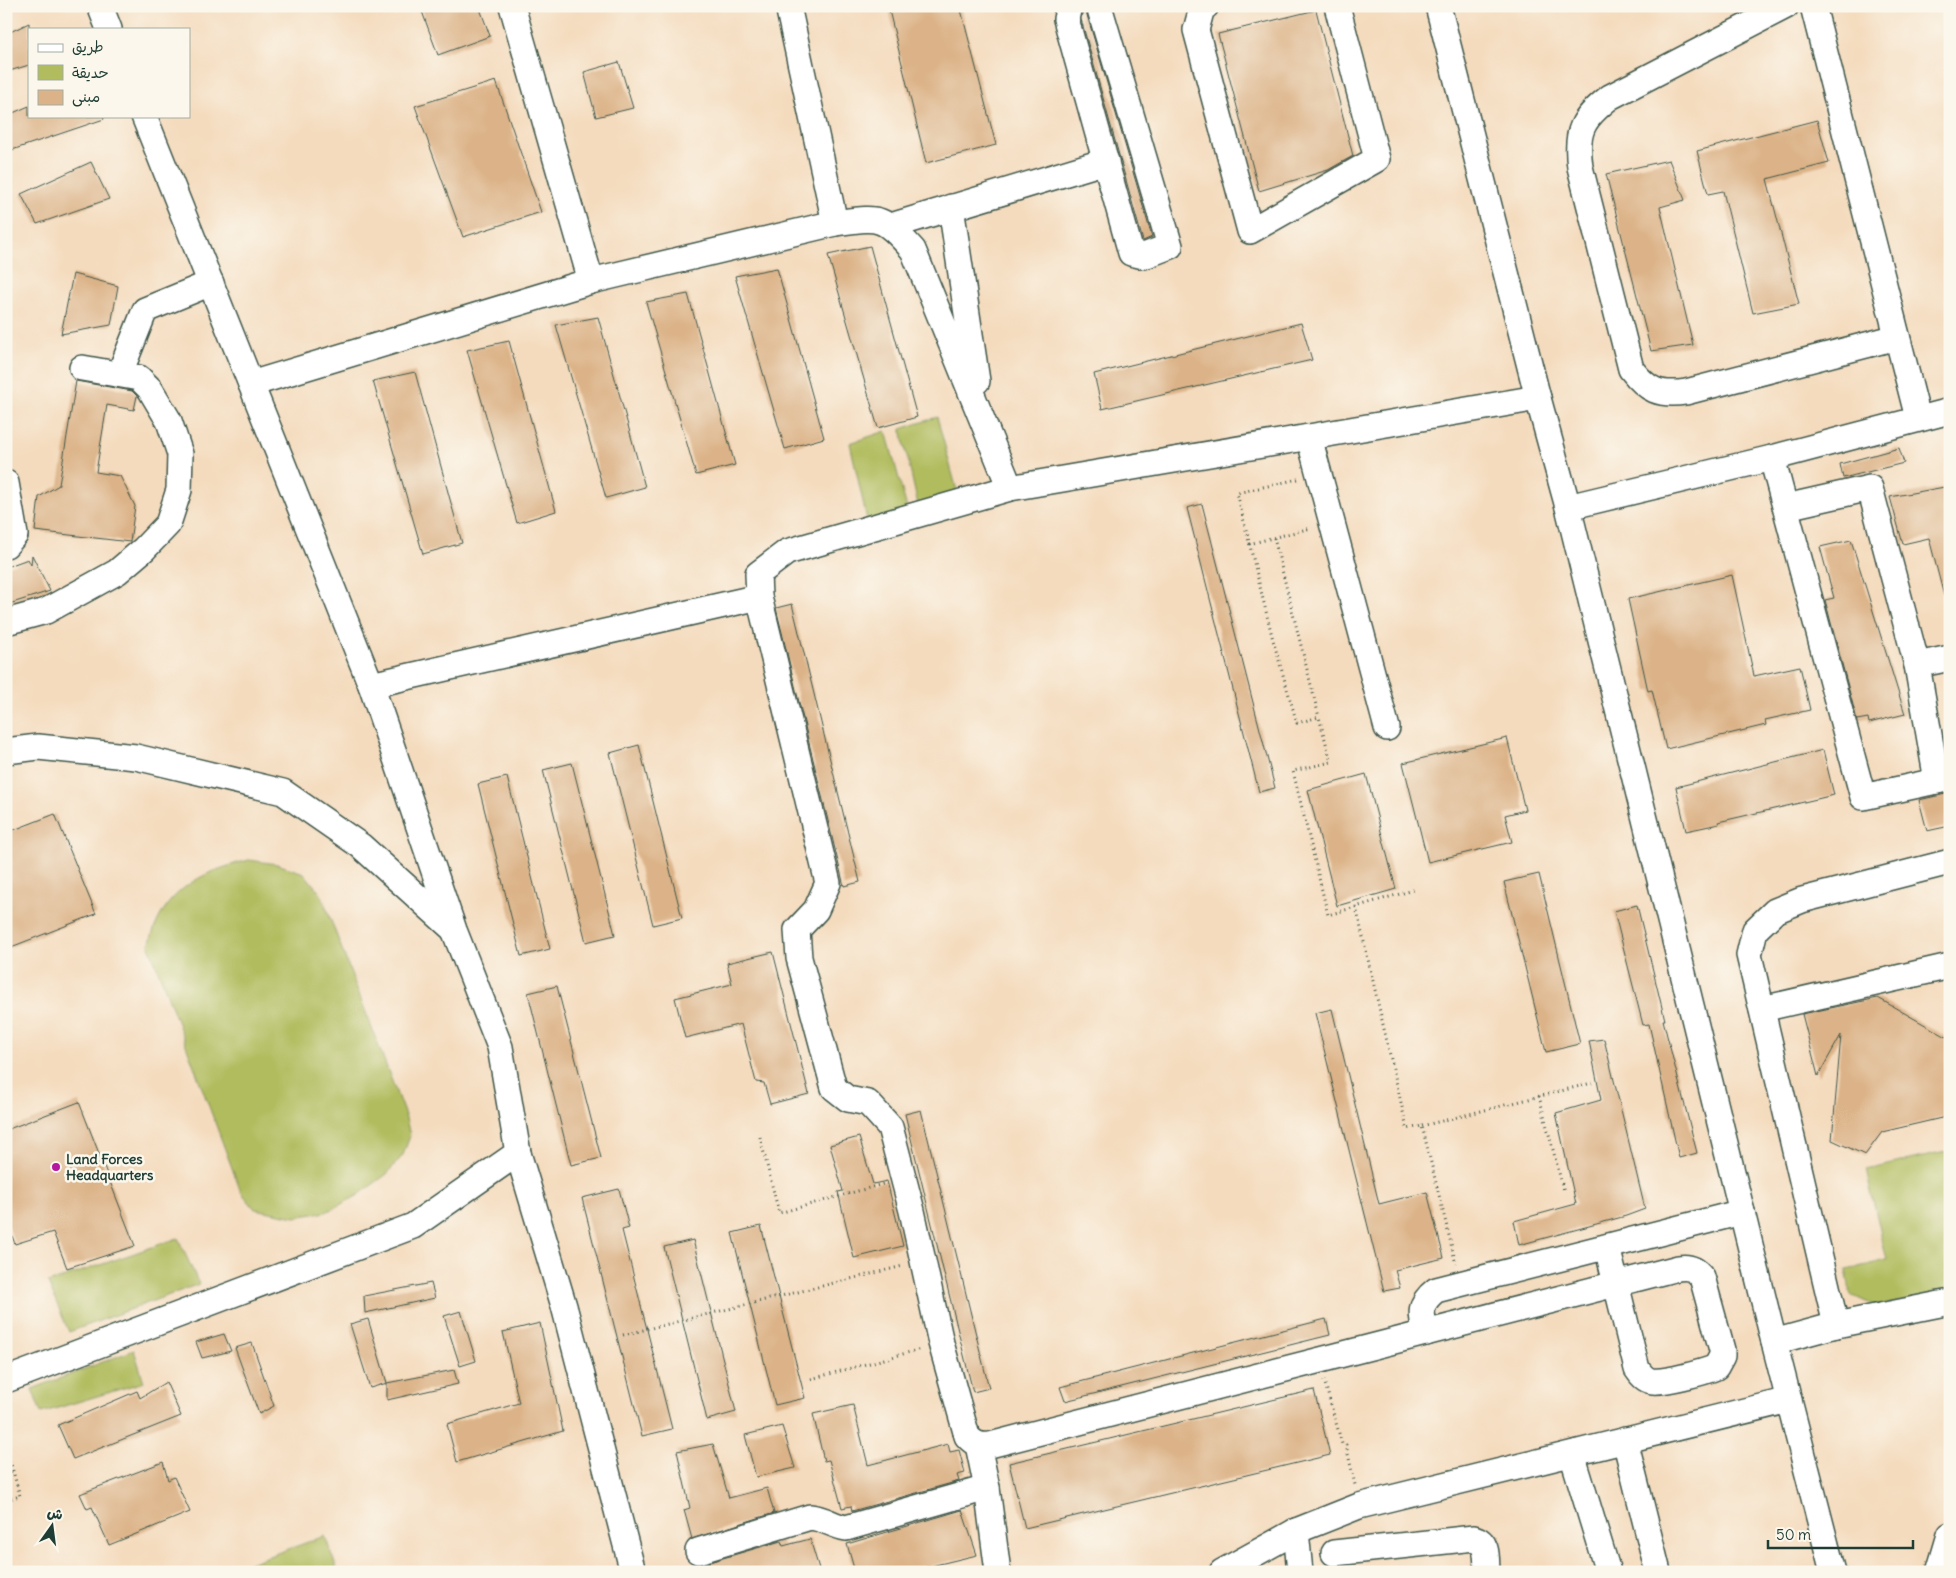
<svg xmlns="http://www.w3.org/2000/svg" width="1956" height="1578" font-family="Delius,'Playpen Sans Arabic',sans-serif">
<rect width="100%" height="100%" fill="#fbf7ec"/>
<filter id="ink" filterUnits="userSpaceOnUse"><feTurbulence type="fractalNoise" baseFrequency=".02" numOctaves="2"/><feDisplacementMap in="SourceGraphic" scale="10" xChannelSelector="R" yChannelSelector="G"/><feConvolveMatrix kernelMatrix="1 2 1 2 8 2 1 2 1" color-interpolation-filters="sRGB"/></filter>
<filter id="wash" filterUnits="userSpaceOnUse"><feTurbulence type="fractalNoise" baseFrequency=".0096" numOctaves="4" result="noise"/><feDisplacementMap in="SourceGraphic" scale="20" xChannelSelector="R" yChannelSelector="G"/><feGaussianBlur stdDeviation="1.12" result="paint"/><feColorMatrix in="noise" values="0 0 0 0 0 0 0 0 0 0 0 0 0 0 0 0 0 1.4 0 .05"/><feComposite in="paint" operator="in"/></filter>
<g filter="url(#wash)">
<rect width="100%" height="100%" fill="#f4dbbe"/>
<!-- green -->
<g fill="#b0bc5d" stroke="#687c48">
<path d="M937,417L959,498L918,505L901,429Z"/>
<path d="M886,431L908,512L867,520L850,443Z"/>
<path d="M249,860L277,864L304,873L321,894L406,1118L410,1136L403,1155L387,1174L357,1196L326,1212L295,1217L255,1209L241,1192L149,946C162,891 198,873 249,860Z"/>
<path d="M1950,1151V1291L1877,1307L1851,1295L1846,1270L1887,1260L1866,1170Z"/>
<path d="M178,1238L199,1284L69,1332L48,1283Z"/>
<path d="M134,1350L144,1382L41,1413L32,1389Z"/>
<path d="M325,1536L338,1572L227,1571Z"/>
</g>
<g id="blocks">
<!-- building -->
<g fill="#dcb388">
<path d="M420,6H479L490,36L438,55Z"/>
<path d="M888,6H960L996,145L926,163Z"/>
<path d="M1085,8L1152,237L1143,241L1081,19L1083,9Z"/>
<path d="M1316,10L1353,156L1328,170L1259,191L1218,34Z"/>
<path d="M29,23V65L6,72V34Z"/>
<path d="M619,62L633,108L596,117L584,72Z"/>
<path d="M496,81L541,212L463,237L415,106Z"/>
<path d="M29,106V116H103L104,119L12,150L6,138V116Z"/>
<path d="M1817,120L1829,163L1767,179L1799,304L1753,313L1723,191L1708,194L1697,151Z"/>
<path d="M1669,160L1685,200L1660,207L1693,345L1651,351L1606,174Z"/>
<path d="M91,162L109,199L37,224L21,194Z"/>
<path d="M870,246L917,417L878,428L828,255Z"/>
<path d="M777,268L824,438L785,449L735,276Z"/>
<path d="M73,274L118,286L111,325L61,334Z"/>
<path d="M688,294L735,465L696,475L646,302Z"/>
<path d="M598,317L645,487L606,498L556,325Z"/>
<path d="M1301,323L1312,360L1102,409L1094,374Z"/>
<path d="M509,341L556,511L517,523L467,350Z"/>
<path d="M415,372L462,543L423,554L373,381Z"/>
<path d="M76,381L132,391L137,396L134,410L107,405L96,472L120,476L135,506L130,542L35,531L39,497L59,485Z"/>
<path d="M1899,448L1904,463L1843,478L1840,464Z"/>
<path d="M1950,486V595L1944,596L1929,538L1903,544L1890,497Z"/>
<path d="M1202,504L1275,788L1259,792L1187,508Z"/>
<path d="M1851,540L1905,714L1869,723L1868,718L1857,720L1825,600L1834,598L1820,547Z"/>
<path d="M32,555L50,591L6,605V567L28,559L31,565Z"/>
<path d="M1732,575L1754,676L1800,666L1810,710L1765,720L1766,725L1666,749L1652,690L1648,691L1628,599Z"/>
<path d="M792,604L860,882L844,886L776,608Z"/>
<path d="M1507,738L1525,810L1505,815L1512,842L1428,862L1403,763Z"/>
<path d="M639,745L682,918L653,925L610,753Z"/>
<path d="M1823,750L1834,795L1718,822L1719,824L1686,831L1676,787Z"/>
<path d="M572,763L615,935L586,942L543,770Z"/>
<path d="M1366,774L1396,889L1337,906L1308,790Z"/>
<path d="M507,777L550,949L521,956L478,784Z"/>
<path d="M1950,793V826L1927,831L1919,800Z"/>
<path d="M55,814L96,914L6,949V833Z"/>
<path d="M1539,874L1580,1044L1546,1052L1504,882Z"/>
<path d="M1637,905L1665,1020H1663L1697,1153L1679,1158L1649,1024L1643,1025L1614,911Z"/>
<path d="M773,952L809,1094L770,1104L764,1083L756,1082L741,1024L685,1038L675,998L732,984L727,963Z"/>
<path d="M557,986L601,1158L571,1165L528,993Z"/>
<path d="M1878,998L1950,1039V1116L1882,1132L1865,1155L1832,1140L1841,1035L1818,1076L1802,1014Z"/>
<path d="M1332,1009L1379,1204L1427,1192L1444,1258L1395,1270L1400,1288L1384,1291L1315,1013Z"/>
<path d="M1604,1039L1645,1209L1626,1216L1519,1245L1514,1221L1576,1204L1556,1113L1601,1100L1589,1041Z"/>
<path d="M79,1102L135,1246L67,1268L53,1232L15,1244L6,1220V1130Z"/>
<path d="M921,1110L989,1388L973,1392L905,1114Z"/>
<path d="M859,1137L873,1184L887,1181L903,1246L854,1258L838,1192L843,1191L830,1145Z"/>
<path d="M619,1189L629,1228L622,1230L672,1429L642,1436L582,1198Z"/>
<path d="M761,1226L805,1398L775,1405L732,1233Z"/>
<path d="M693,1240L736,1412L707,1420L664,1247Z"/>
<path d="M431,1283L435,1298L365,1313L364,1296Z"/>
<path d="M461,1311L476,1361L460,1366L444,1316Z"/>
<path d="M368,1319L387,1383L370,1388L350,1324Z"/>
<path d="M1326,1319L1330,1335L1065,1401L1060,1387Z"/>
<path d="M540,1323L563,1431L457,1462L447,1424L519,1403L503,1332Z"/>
<path d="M224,1334L231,1351L202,1358L196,1342Z"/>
<path d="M252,1343L274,1406L259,1414L235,1348Z"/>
<path d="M454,1370L458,1384L387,1400V1383Z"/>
<path d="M166,1382L181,1416L73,1459L58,1425L137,1391L140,1398Z"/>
<path d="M1314,1390L1330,1455L1025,1528L1009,1463Z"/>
<path d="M853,1405L868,1465L948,1444L950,1452L959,1450L965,1473L957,1475L959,1481L852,1511L851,1506L842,1508L829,1460L824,1461L813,1414Z"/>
<path d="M782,1426L795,1468L756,1477L745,1435Z"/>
<path d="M713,1444L729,1498L767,1488L774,1513L692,1539L684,1510L690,1508L677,1451Z"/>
<path d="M163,1462L168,1480L174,1477L190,1512L109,1545L92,1507L87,1509L80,1494Z"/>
<path d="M962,1510L977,1555L906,1572H855L847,1544Z"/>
<path d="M810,1539L820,1572H700L699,1565L781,1541L783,1546Z"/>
</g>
</g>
</g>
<g filter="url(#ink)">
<use href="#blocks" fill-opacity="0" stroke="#3f5549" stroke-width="1"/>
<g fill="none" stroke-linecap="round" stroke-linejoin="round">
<defs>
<g id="minor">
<path d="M100,6L109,29"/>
<path d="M512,6L591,281"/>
<path d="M788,6L835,223"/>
<path d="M1069,6L1066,19L1131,253L1144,256L1170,246L1099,6"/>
<path d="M1206,6L1202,8L1196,30L1250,231L1377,159L1337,6"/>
<path d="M1438,6L1538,398L1568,507L1774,1342L1833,1572"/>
<path d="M1786,6L1610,97C1582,119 1575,131 1580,167L1631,369C1647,390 1659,396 1686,392L1897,337"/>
<path d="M1813,6L1918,418"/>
<path d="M144,116L371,685L454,930L500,1047L518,1153L564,1306L633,1572"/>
<path d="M951,207L977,381"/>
<path d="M891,226L1106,161"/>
<path d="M120,373L145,310L211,283"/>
<path d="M251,384L591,281L835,223C881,217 881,215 913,250L1010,488"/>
<path d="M1538,398L1010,488L787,552L758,574L759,597L828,883L816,910L797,930L799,958L834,1088L848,1099L868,1103L890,1127L912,1211L941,1343L967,1436C974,1444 980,1446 990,1445C1219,1386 1449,1327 1678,1268C1689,1266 1696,1269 1702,1277L1722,1350V1356L1716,1367C1705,1372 1663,1383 1652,1381C1645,1380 1641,1375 1637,1369L1607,1247"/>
<path d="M1309,437L1387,728"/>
<path d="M1772,458L1863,797L1950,778"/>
<path d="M6,483L15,535L6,545"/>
<path d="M1568,507L1772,458L1950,411"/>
<path d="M1786,507L1870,488L1917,665L1937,781"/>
<path d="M6,622L46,611L117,572L144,549L168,524L179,490L180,454L169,421L150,389L139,378L82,368"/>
<path d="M1917,665L1950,658"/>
<path d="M371,685L759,597"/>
<path d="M6,751L38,747L136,757L283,792L361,846L452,928"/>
<path d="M1762,1009L1950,966"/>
<path d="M1836,1325L1749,955L1755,930L1775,911L1802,900L1950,862"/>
<path d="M1426,1333C1421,1313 1418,1304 1436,1290L1742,1212"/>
<path d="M1774,1342L1836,1325L1950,1302"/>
<path d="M6,1380L413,1226L518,1153"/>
<path d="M1625,1440L1658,1572"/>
<path d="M978,1445L987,1488L998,1572"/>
<path d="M1572,1454L1608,1572"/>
<path d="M1296,1531L1300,1572"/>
<path d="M698,1551L810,1517C824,1518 833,1526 846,1528L987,1488"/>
<path d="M1334,1553L1474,1538C1489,1542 1486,1559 1487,1572"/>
<path d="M1222,1572L1296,1531L1359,1506L1789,1400"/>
<path d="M1939,1572L1950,1535"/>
</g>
</defs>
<!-- minor casing -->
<use href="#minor" stroke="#3f5549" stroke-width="28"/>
<!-- path -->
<g stroke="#3f5549" stroke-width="3" stroke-dasharray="1 4" stroke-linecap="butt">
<path d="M1298,479L1237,493L1273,640L1297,723L1319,717L1331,762L1293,771L1328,915L1417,889"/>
<path d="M1274,538L1319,717"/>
<path d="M1249,544L1311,528"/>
<path d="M1356,907L1407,1129L1422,1126L1456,1264"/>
<path d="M1539,1096L1564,1192"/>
<path d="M1422,1126L1592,1083"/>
<path d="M760,1137L779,1213L883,1184"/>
<path d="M623,1335L903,1266"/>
<path d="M811,1379L921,1349"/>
<path d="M1324,1380L1342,1444L1346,1445L1355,1485"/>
<path d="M6,1446L20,1496L6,1500"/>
<path d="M6,1473L14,1471"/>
</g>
<!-- minor -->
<use href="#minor" stroke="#fff" stroke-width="25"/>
</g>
</g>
<!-- markers -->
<circle fill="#b5179e" stroke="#fbf7ec" stroke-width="2" cx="56" cy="1167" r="5"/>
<g text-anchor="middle" stroke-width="5" stroke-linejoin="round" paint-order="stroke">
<!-- poi labels -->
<g font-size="14" font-weight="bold" fill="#1f3d34" stroke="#fbf7ec" text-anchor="start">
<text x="66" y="1164">Land Forces<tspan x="66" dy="16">Headquarters</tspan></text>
</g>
</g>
<!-- margin -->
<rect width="1956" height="1578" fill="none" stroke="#fbf7ec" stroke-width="25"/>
<!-- legend -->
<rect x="28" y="28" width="162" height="90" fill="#fbf7ec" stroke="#a3ada2"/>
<rect x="38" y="44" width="25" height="8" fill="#ffffff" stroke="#a3ada2"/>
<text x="72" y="52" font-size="15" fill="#1f3d34">طريق</text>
<rect x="38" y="65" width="25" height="15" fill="#b0bc5d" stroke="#a3ada2"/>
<text x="72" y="78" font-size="15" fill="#1f3d34">حديقة</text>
<rect x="38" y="90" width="25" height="15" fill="#dcb388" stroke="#a3ada2"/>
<text x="72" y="102" font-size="15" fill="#1f3d34">مبنى</text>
<!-- north arrow -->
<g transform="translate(52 1526) rotate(14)" stroke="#fbf7ec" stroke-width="4" paint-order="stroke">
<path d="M0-4L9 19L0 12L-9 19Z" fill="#1f3d34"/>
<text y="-8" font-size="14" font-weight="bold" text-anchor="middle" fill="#1f3d34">ش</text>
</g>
<!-- scale -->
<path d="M1768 1540v8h145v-8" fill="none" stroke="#1f3d34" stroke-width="2.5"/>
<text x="1776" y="1540" font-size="15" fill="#1f3d34" stroke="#fbf7ec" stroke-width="4" paint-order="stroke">50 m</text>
</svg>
